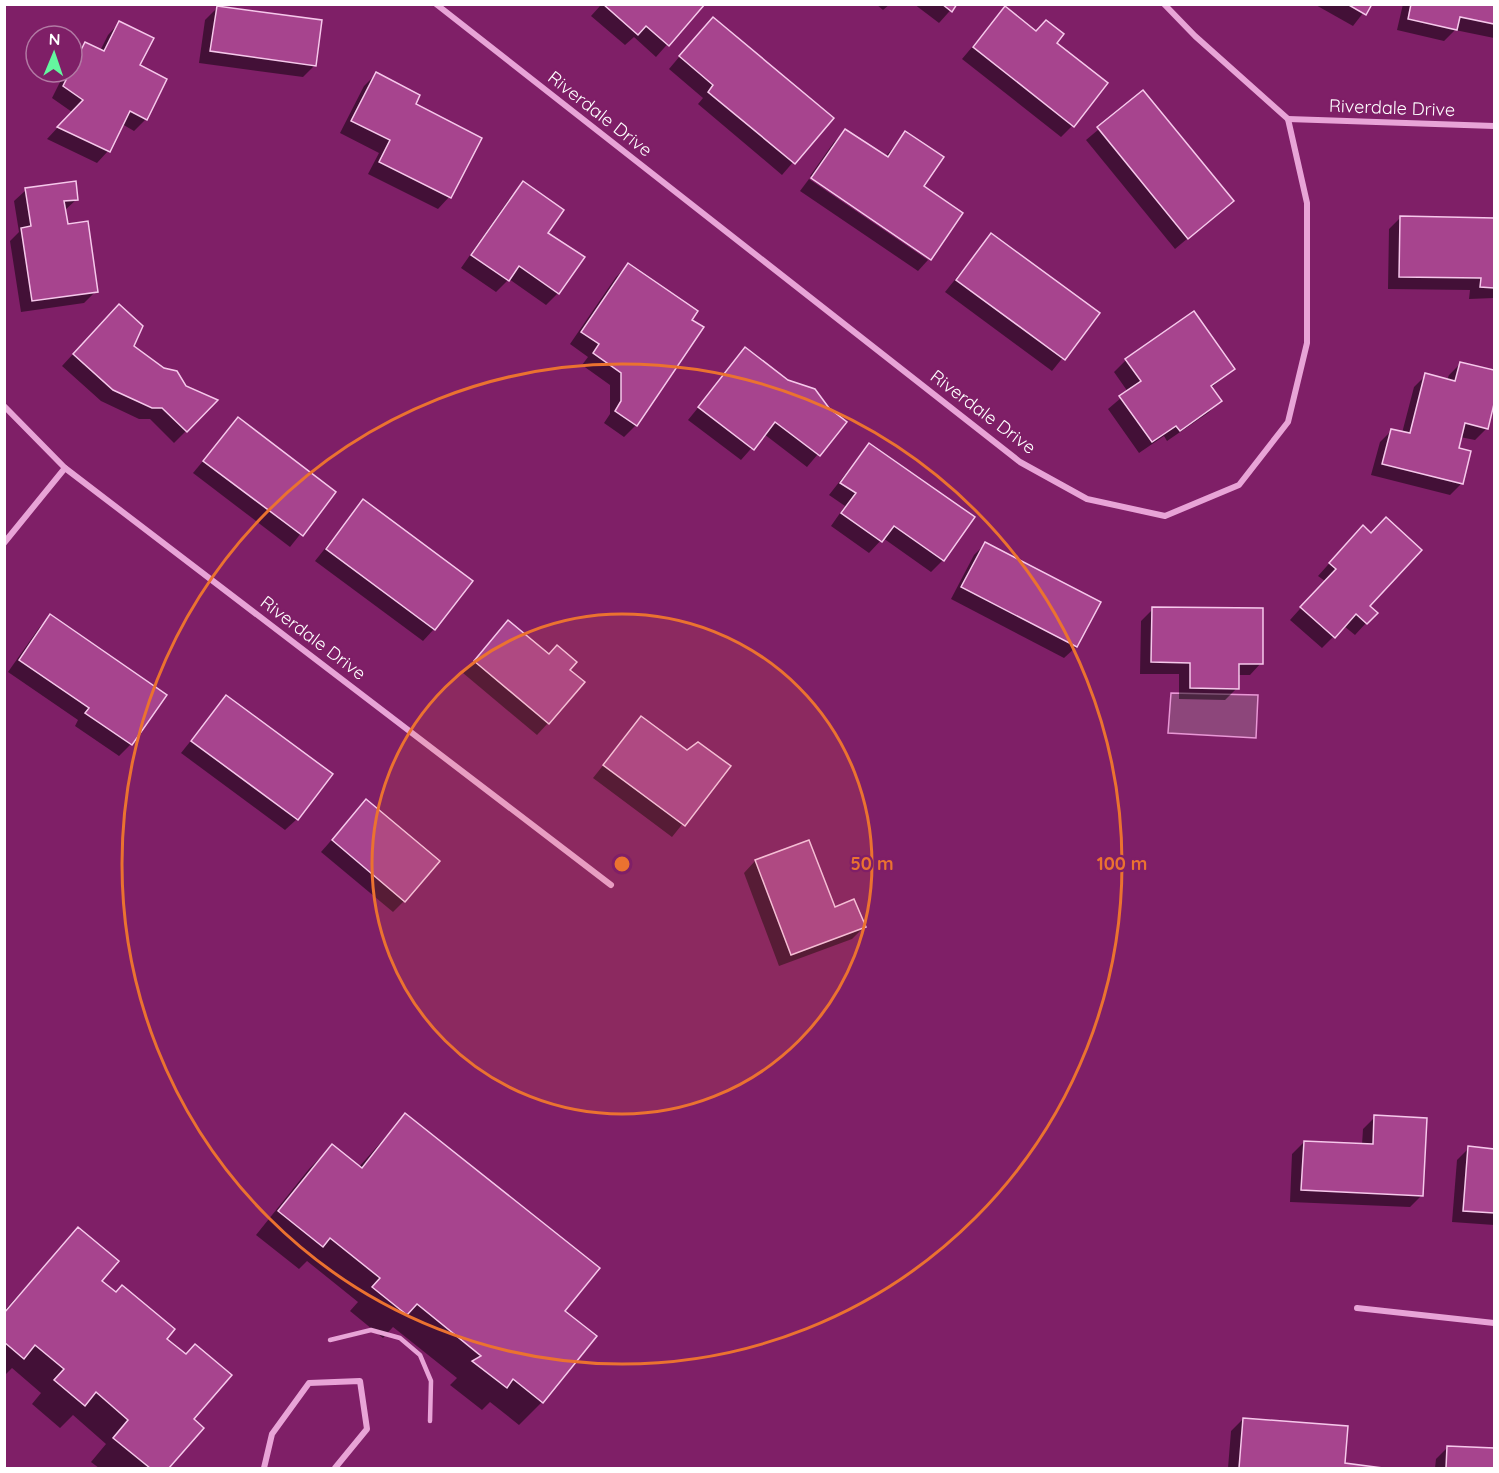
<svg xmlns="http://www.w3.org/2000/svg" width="1499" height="1473" font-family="Quicksand,sans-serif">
<rect width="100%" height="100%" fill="#7f1f67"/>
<!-- water -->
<path fill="#8d467b" stroke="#e997d6" stroke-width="1.5" d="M1171,693L1258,695L1256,738L1168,733Z"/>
<!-- shadow -->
<g fill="#0007">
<path d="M598,4H703L656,57L634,37L625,45L591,16L600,6Z"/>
<path d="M876,4H890L883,10Z"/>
<path d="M914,4H956L939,23Z"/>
<path d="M1314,4H1370L1353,26Z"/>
<path d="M1403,4H1494V38L1455,30L1444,41L1397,30Z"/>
<path d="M217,8L315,65L303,77L199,63L205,20Z"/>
<path d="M1005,8L1035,32L1055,43L1072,126L1061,137L962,59Z"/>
<path d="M119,23L138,66L146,119L134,131L122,124L108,151L97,163L47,139L72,112L52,98L65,72H72L73,55L85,43L100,51L108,35Z"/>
<path d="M701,31L831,118L782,175L698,104L703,98L669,69Z"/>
<path d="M376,74L414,105L480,138L449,197L438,209L368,174L379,153L340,133L364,86Z"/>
<path d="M1143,92L1232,201L1175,249L1086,140Z"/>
<path d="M846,131L885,157L906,133L922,186L930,257L810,176L834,142Z"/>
<path d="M809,179L928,260L918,271L800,191Z"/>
<path d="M524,183L546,233L558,293L546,305L509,279L496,292L461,268L512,195Z"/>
<path d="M26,190L77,199L64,211L66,226L96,291L84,303L21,312L10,241L19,232L14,201Z"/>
<path d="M1401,217L1494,219V298L1469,299L1470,290L1388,289L1389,229Z"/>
<path d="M991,235L1098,314L1052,371L945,292Z"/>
<path d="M628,265L636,425L624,437L604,423L610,414V385L582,365L588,357L570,344L616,277Z"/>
<path d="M107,317L132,347L184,388L216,401L174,443L150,419H139L101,401L62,366Z"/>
<path d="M746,349L845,422L807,467L764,434L741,460L688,420Z"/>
<path d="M1126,360L1233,369L1211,388L1220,401L1208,413L1167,441L1164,436L1139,453L1108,409L1128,392L1114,372Z"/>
<path d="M1461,363L1494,372V398L1487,428L1475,440L1460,437L1457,449L1461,484L1450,495L1371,475L1380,442L1392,430L1402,433L1414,387L1426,375L1447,380L1449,375Z"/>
<path d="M238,419L334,492L290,547L193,473Z"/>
<path d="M869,444L943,560L931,572L883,538L869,553L831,526L845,506L829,495Z"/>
<path d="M363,501L434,629L423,641L315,561Z"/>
<path d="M1351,539L1368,606L1366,623L1355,635L1344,626L1322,648L1290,620L1325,581L1318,576Z"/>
<path d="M986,543L1099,602L1076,647L1064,658L951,599L974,555Z"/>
<path d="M1153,609L1261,663L1250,675H1237V688L1225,700L1179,699V674H1140L1141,621Z"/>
<path d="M50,616L131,744L119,756L75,726L78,720L8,672L39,628Z"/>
<path d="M508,622L568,670L548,723L537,735L463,673Z"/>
<path d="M226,697L297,819L285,830L181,753Z"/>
<path d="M641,718L687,752L729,766L672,837L593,778Z"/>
<path d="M366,801L404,901L393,912L321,852Z"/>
<path d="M808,842L834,909L864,927L852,939L779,966L744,873L755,861Z"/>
<path d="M405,1115L563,1312L542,1402L519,1425L490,1402L482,1410L450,1385L457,1378L393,1327L383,1338L350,1311L358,1302L307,1261L299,1269L256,1235L309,1169L332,1146L359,1167Z"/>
<path d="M1375,1117L1422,1195L1410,1207L1290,1202L1292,1154L1304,1142L1362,1145L1363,1129Z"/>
<path d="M1469,1148L1494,1150V1225L1452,1222L1457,1160Z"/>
<path d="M78,1229L99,1281L165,1339L192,1420L202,1428L167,1468H99L91,1462L106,1444L73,1415L60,1428L32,1404L41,1393L12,1368L4,1376V1311Z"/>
<path d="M1243,1419L1343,1465L1382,1468H1228L1231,1431Z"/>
<path d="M1448,1447L1494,1450V1468H1435L1436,1459Z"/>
</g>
<!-- building -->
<g fill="#a7448e" stroke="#f6c8eb" stroke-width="1.5">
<path d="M603,4H705L669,46L646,26L638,35Z"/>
<path d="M942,4H957L952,12Z"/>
<path d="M1347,4H1372L1366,15Z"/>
<path d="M1411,4H1494V24L1460,17L1457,30L1408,19Z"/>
<path d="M217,6L322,20L316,66L210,51Z"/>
<path d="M1005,6L1036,31L1046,20L1064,34L1057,43L1108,83L1074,127L973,47Z"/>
<path d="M713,17L834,118L795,164L708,92L713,85L679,56Z"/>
<path d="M119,21L154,38L140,65L167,79L147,120L130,111L110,152L57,127L83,100L63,86L85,42L104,51Z"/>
<path d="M376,72L420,95L416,104L482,138L451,198L379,162L390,140L351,121Z"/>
<path d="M1143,90L1234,201L1188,239L1097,127Z"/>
<path d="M845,129L888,157L905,131L944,157L924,186L963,213L931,260L811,178Z"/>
<path d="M76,181L78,200L64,201L68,224L88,221L98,292L32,301L21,228L31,226L25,188Z"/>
<path d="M523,181L564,210L548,233L585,257L559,294L519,266L509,281L471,255Z"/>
<path d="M1400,216L1494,218V288L1480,287L1481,278L1399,277Z"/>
<path d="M991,233L1100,313L1065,360L956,280Z"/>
<path d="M628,263L698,311L692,320L704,327L637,426L615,411L621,401V373L593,353L599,344L581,332Z"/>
<path d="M119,304L143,326L134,346L164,368L177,371L186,386L218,400L187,432L162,408H152L113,390L73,354Z"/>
<path d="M1194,311L1235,369L1211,386L1222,401L1180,431L1176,426L1152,442L1119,396L1141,381L1125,359Z"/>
<path d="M745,347L788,380L815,389L829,408L847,422L820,456L775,422L754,450L698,407Z"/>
<path d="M1460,362L1494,370V404L1488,429L1465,423L1459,448L1471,451L1463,484L1382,464L1391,429L1410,433L1425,373L1455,381Z"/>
<path d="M238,417L336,492L303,536L203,461Z"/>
<path d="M869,443L975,517L944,561L894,526L882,542L841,513L856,493L840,483Z"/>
<path d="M363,499L473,581L435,630L326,549Z"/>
<path d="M1386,517L1422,550L1370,606L1378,613L1367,624L1356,614L1335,638L1300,607L1336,569L1329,563L1363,525L1371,533Z"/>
<path d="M985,542L1101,602L1077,647L961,587Z"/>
<path d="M1152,607L1263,608V664H1239V689L1190,688V663L1151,662Z"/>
<path d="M50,614L167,695L132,745L85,713L89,708L19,660Z"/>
<path d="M508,620L549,654L557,645L577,662L570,670L585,682L549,724L474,661Z"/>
<path d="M226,695L333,774L298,820L191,741Z"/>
<path d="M641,716L687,750L698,742L731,766L685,826L603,765Z"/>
<path d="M366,799L440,861L405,902L332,840Z"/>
<path d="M809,840L835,907L854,899L866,927L791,955L755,860Z"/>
<path d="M405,1113L600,1268L565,1311L597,1336L543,1403L513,1379L507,1388L472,1361L481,1356L417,1304L407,1315L372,1287L380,1278L330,1238L323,1247L278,1211L332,1144L362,1168Z"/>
<path d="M1374,1115L1427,1118L1423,1196L1301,1190L1304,1141L1373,1144Z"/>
<path d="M1468,1146L1494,1149V1213L1463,1211Z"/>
<path d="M78,1227L119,1261L102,1281L116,1292L122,1285L175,1329L167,1339L186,1354L195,1344L232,1375L194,1419L204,1428L169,1468H150L113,1438L128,1420L96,1392L85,1406L54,1380L64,1369L35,1345L24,1359L4,1342V1313Z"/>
<path d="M1243,1418L1348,1426L1345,1463L1383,1468H1239Z"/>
<path d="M1447,1446L1494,1448V1468H1446Z"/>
</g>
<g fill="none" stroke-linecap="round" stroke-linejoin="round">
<!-- lane -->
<path stroke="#e8a4d7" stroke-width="4.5" d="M330,1340L371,1330L400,1338L420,1355L431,1381L430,1421"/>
<!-- street -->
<g stroke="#e8a4d7" stroke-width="6">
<path d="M436,4L1020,462L1087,499L1165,516L1239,485L1288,422L1307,343V203L1288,119L1195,36L1164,4"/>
<path d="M1288,119L1494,126"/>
<path d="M4,406L65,468L611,885"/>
<path d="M4,543L65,468"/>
<path d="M1357,1308L1494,1323"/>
<path d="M264,1468L272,1434L309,1383L360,1381L367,1429L335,1468"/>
</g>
</g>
<!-- distance rings -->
<circle cx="622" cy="864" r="250" fill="#eb7230" fill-opacity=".12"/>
<g fill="none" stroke="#eb7230" stroke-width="3">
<circle cx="622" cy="864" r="250"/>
<circle cx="622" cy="864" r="500"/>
</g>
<g text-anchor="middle" stroke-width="4.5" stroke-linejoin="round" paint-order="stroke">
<!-- street labels -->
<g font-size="18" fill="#fff" stroke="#7f1f67">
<text transform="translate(1392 108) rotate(2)" y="6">Riverdale Drive</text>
<text transform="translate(600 114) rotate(38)" y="6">Riverdale Drive</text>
<text transform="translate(983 412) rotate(37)" y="6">Riverdale Drive</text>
<text transform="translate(313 638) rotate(37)" y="6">Riverdale Drive</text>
</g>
</g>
<circle cx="622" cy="864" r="9" fill="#eb7230" stroke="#7f1f67" stroke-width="3"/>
<g font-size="18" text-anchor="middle" font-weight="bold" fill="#eb7230" stroke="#7f1f67" stroke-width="4.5" stroke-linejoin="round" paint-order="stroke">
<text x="872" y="870">50 m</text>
<text x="1122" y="870">100 m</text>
</g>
<!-- border -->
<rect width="1499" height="1473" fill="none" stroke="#ffffff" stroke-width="12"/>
<!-- north arrow -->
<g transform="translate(54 54) rotate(2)"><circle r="28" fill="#7f1f67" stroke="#b279a4" stroke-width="1.5"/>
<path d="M0-4.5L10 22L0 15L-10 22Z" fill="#64f69f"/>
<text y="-9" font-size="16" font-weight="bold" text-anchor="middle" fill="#ffffff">N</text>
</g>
</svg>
